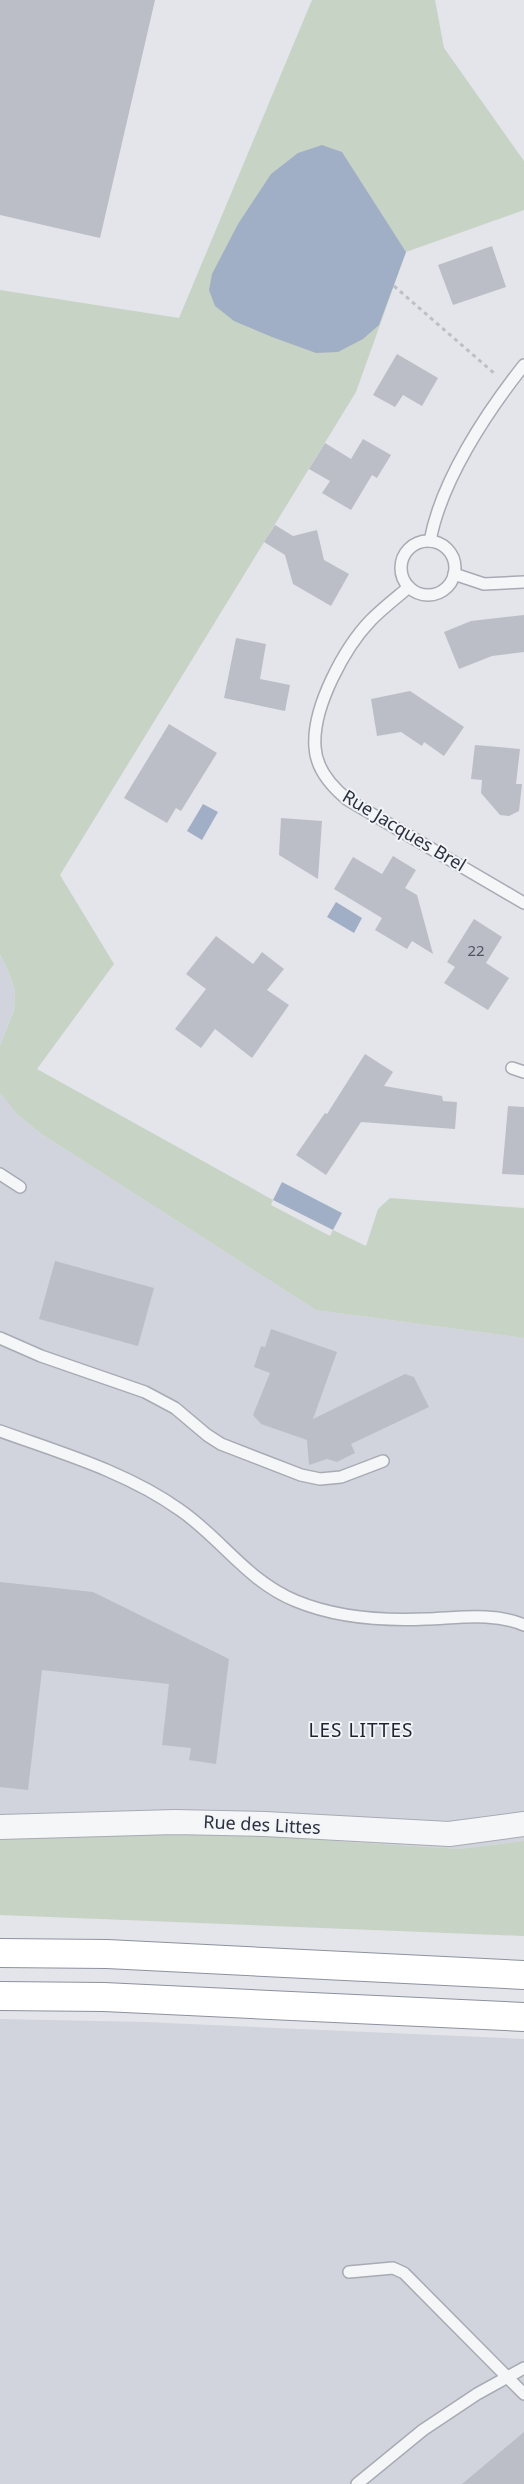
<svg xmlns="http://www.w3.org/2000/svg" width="524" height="2484" font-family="'Noto Sans',sans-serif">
<rect width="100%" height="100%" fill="#e3e5ea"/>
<!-- built -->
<g fill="#d1d4dc">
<path d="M0,954L9,973L15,990L14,1009L0,1046Z"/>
<path d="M0,1093L17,1114L40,1133L316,1310L524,1338V1841L459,1849L247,1835L0,1838Z"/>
<path d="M0,2019L145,2022L524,2039V2484H0Z"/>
</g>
<!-- green -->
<g fill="#c7d3c5">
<path d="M312,0H435L444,48L524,161V210L406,252L356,392L60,875L114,964L37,1069L273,1200L271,1205L330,1236L333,1230L366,1246L378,1209L390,1198L524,1208V1338L316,1310L40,1133L17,1114L0,1093V1046L14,1010L15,990L9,973L0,954V290L179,318Z"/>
<path d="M124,1833L247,1835L459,1849L524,1841V1936L0,1915V1838Z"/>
</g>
<!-- water -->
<g fill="#a1afc6">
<path d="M322,145L342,152L406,252L379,325L363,339L338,352L316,353L272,337L234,321L215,306L209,290L212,274L238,224L271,174L298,153Z"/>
<path d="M203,804L218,812L202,840L187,831Z"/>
<path d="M336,902L362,918L354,933L327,917Z"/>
<path d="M282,1182L342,1213L333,1230L273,1200Z"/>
</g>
<!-- building -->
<g fill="#bbbec6">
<path d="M0,0H155L100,238L0,215Z"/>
<path d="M492,246L506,287L453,305L438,265Z"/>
<path d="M397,354L438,378L422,406L403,395L395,407L373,395Z"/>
<path d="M363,439L391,455L377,478L372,475L351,510L322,493L330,481L309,469L325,443L351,459Z"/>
<path d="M275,525L293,536L317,530L324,560L349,574L331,606L293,584L285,555L264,542Z"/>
<path d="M524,615V652L492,656L459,669L444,632L471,621Z"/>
<path d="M236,638L266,644L260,679L290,685L285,711L224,698Z"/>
<path d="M410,691L464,727L444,756L424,742L422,746L401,732L377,736L371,699Z"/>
<path d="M169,724L217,753L181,811L176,808L167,823L124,798Z"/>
<path d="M475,745L520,749L516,784H522L519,811L509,816L500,815L481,793L482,780L471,779Z"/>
<path d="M281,818L322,821L318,879L279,855Z"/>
<path d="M393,856L416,870L405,888L417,895L433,954L412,941L407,949L375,930L382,918L334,889L353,857L382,874Z"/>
<path d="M474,919L502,937L486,963L509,978L488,1010L444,983L455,967L447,962Z"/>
<path d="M216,936L253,964L262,952L284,969L267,990L289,1005L252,1058L215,1029L201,1048L175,1029L206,989L186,974Z"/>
<path d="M365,1054L393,1072L384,1086L442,1096L443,1101L457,1102L455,1129L361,1122L326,1175L296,1155L325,1113L327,1114Z"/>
<path d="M508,1106L524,1107V1175L502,1174Z"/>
<path d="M55,1261L154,1288L138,1346L39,1319Z"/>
<path d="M271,1329L337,1352L313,1419L405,1374L414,1377L429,1407L351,1444L355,1453L337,1462L327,1459L309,1465L307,1440L261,1424L253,1415L270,1373L254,1367L261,1346L265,1347Z"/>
<path d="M0,1582L93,1592L229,1659L216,1764L189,1760L191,1748L162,1745L169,1684L42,1670L28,1790L0,1787Z"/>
<path d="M524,2432V2484H462Z"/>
</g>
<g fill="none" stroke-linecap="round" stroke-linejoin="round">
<defs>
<g id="service">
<path d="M430,541C441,481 486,413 524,365"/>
<circle cx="428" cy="568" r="27"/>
<path d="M454,574L484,584L524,582"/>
<path d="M409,587C396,598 383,608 371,620C345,647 312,707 315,747C316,769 332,787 348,800L524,903"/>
<path d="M512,1068L524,1072"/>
<path d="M0,1174L20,1187"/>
<path d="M0,1338L41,1356L145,1392L175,1408L207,1435L221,1444L301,1475L320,1479L341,1477L383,1461"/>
<path d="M0,1431C61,1453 127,1472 180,1510C221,1538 247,1581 296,1601C337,1618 382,1621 426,1619C458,1618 494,1612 524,1625"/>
<path d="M349,2272L393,2268L404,2273L524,2394"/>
<path d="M357,2484L423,2430L477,2394L524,2368"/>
</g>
<path id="minor" d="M0,1827L175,1822L265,1824L449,1834L524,1824"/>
<g id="motorway">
<path d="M0,1953L107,1954L524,1975"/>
<path d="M0,1996L104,1997L524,2017"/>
</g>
</defs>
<!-- service casing -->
<use href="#service" stroke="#a8abb4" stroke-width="14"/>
<!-- minor casing -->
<use href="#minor" stroke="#a8abb4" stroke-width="26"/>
<!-- motorway casing -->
<use href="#motorway" stroke="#8c919f" stroke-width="30"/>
<!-- path -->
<path stroke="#bdbfc4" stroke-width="3" stroke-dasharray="4 4" stroke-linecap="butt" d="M394,286L495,374"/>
<!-- service -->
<use href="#service" stroke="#f5f6f8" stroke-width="11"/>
<!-- minor -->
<use href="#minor" stroke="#f5f6f8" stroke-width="24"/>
<!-- motorway -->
<use href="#motorway" stroke="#fff" stroke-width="28"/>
</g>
<g text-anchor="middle" stroke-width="4" stroke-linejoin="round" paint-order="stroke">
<!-- number labels -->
<g font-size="15" fill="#505462">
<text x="476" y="956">22</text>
</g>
<!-- street labels -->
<g font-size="18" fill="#2c3140" stroke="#f2f4f7">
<text transform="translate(404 831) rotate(31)" y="6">Rue Jacques Brel</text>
<text transform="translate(262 1825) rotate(3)" y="6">Rue des Littes</text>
</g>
<!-- neighbourhood labels -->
<g font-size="19" letter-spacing="1" fill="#1e2332" stroke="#f2f4f7">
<text x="361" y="1737">LES LITTES</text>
</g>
</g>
</svg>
